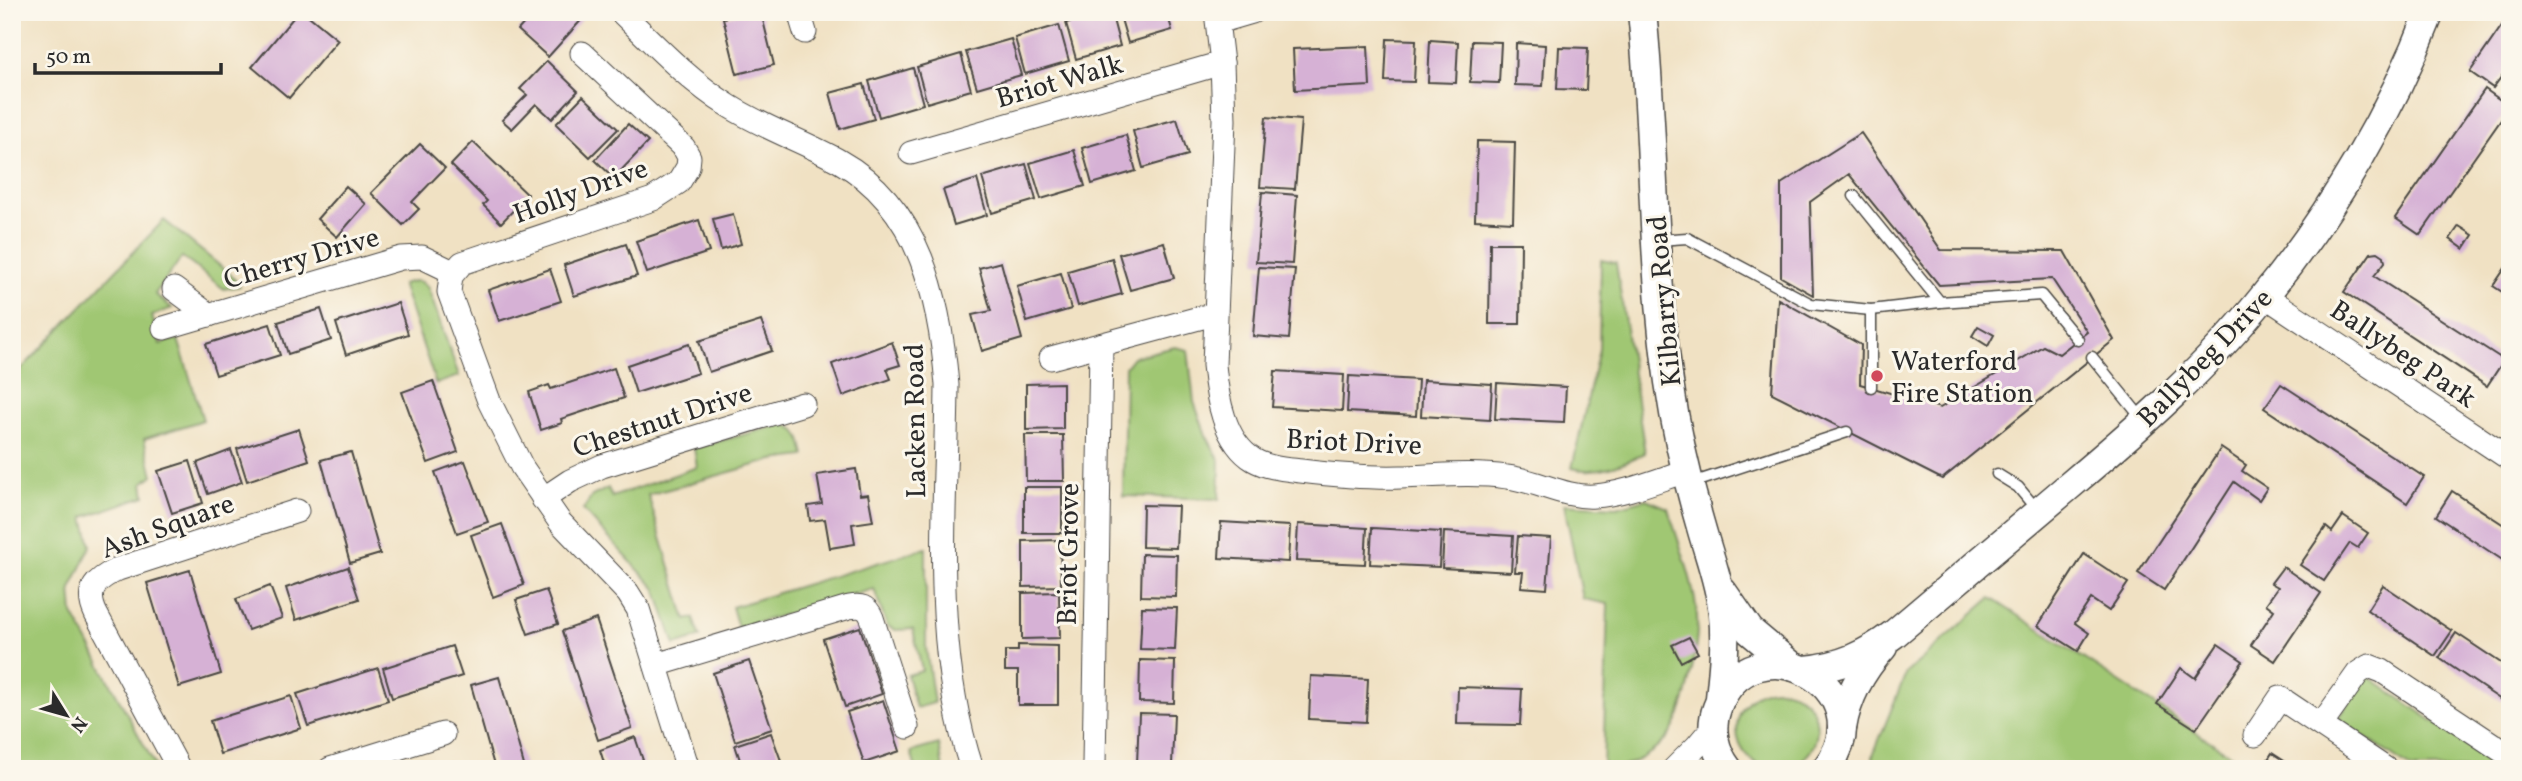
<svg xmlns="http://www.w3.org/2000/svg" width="2522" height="781" font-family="Vollkorn,serif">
<rect width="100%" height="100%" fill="#fbf7ec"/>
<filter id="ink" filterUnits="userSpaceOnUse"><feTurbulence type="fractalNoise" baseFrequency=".0143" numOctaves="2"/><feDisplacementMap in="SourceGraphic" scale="14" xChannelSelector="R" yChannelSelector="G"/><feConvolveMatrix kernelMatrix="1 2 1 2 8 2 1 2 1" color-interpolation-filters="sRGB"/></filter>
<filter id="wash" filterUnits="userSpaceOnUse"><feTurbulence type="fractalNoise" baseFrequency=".00686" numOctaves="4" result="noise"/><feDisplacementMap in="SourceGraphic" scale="28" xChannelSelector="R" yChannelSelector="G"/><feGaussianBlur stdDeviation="1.57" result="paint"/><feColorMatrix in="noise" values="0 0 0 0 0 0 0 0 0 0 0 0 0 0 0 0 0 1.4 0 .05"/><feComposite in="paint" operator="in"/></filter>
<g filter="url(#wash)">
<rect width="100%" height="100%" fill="#f0e1c3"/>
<!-- green -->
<g fill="#a0c773" stroke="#66794f" stroke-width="2">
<path d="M164,220L230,274L240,286L224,289L182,257L155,294L172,308L152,316L160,344L178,339L203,420L144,439L153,475L143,483L145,496L84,517L91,546L71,589L73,614L157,769H12V379Z"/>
<path d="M1601,260L1616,263L1645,453C1622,464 1597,475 1572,468L1599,349Z"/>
<path d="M414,281L421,282L428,288L459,376L436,384L402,284Z"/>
<path d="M1175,347L1188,350L1194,402L1206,435L1220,461L1219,499L1123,496L1125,367L1133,357Z"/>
<path d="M784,424C800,429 802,440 805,456L773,460L648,495L686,620L694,618L700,637L675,645L656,589L583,510L592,496L608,488L612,497L697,467L694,448Z"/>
<path d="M1646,499L1668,508C1677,539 1692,575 1696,607C1701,638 1688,705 1671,732C1658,753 1627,769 1603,769L1608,604L1583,599L1564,504L1617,507Z"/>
<path d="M926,548V648L934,703L916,708L907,675L922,671L913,629L895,630L887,626L874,589L738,628L732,607Z"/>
<path d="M1991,598L2243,763L2239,769H1874L1873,755L1906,673Z"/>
<path d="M2367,676L2491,760L2485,769H2412L2338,719Z"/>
<circle cx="1777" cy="729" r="40"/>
<path d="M939,744L943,769H916L911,752Z"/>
</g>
<g id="blocks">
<!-- building -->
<g fill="#d6b1d5">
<path d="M298,12H304L338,40L289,98L252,67Z"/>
<path d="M534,12H578L584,17L548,57L518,30Z"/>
<path d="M747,12H761L774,65L737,74L723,18Z"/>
<path d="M1103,12H1111L1120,46L1076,59L1066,23Z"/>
<path d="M1119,12H1167L1172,30L1128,43Z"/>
<path d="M2510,14V65L2493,88L2470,72Z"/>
<path d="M1059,25L1069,61L1025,74L1015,38Z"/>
<path d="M1011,39L1021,75L977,88L966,52Z"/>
<path d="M1387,39L1416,40L1414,82L1385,81Z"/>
<path d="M1430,40L1458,42L1456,83L1428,82Z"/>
<path d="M1472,41L1501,42L1499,83L1470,82Z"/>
<path d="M1516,43L1545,45L1543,86L1515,85Z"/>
<path d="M1368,46L1370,86L1295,90L1293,49Z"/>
<path d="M1559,47L1588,48L1586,90L1557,89Z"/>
<path d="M961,54L971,90L927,103L917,67Z"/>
<path d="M547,61L578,91L552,119L536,104L512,129L502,120L527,95L520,89Z"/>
<path d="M913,68L923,104L879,117L869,81Z"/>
<path d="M864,84L874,119L840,129L830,93Z"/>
<path d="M2485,89L2510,107L2420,235L2395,218Z"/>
<path d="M583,96L618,129L590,157L556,124Z"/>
<path d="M1266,117L1301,120L1295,189L1260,187Z"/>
<path d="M1177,119L1188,155L1143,168L1133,131Z"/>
<path d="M628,124L648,142L614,178L595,160Z"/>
<path d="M1861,133L1941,250L2064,251L2114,340L1942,479L1772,393L1778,299L1861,345L1860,384L1940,408L2043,346L2059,354L2087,332L2052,279L1939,285L1849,174L1810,202L1813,295L1781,277V184Z"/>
<path d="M1126,135L1136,171L1092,184L1082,148Z"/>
<path d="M1477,141L1515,142L1513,222L1475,220Z"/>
<path d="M473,142L528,195L501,223L483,205L487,201L451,165Z"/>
<path d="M420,144L445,168L412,202L419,209L403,225L371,193Z"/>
<path d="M1074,150L1085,186L1041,199L1030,163Z"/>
<path d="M1026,164L1036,200L992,213L982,177Z"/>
<path d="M977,179L987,215L954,225L943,190Z"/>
<path d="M346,186L366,204L337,237L317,219Z"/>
<path d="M1262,192L1297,195L1292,264L1256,262Z"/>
<path d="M733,214L741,244L721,250L713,219Z"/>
<path d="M699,220L709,252L647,273L636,241Z"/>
<path d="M2459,226L2473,235L2464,249L2450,239Z"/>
<path d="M1164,242L1174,278L1130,290L1119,254Z"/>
<path d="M1490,243H1521L1520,324H1489Z"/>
<path d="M626,244L637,276L574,296L564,265Z"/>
<path d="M2378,252L2384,256L2385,262L2374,276L2504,360L2487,386L2344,292L2371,253Z"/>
<path d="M1112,258L1122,294L1078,306L1068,271Z"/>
<path d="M2510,261V297L2493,286Z"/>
<path d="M1001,262L1022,339L982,351L972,315L991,311L979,268Z"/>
<path d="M1259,267L1295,269L1289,339L1253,336Z"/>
<path d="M550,269L561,301L499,321L488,290Z"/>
<path d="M1061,273L1071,309L1027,322L1017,286Z"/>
<path d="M398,303L408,334L346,355L336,323Z"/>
<path d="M321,309L331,340L288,354L278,322Z"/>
<path d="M761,321L772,351L709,372L699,341Z"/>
<path d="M270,324L280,355L216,375L206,344Z"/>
<path d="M1978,326L1994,335L1988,346L1972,336Z"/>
<path d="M892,342L900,365L887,369L891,379L843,396L832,364Z"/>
<path d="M689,344L698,373L636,393L627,365Z"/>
<path d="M614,368L624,398L561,419L562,423L541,430L529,392L549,385L551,389Z"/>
<path d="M1275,371L1344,375L1342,411L1272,407Z"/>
<path d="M1349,376L1418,380L1416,416L1347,412Z"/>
<path d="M1423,380L1492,384L1490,420L1421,416Z"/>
<path d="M433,381L458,452L428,463L402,392Z"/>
<path d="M1063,383V429L1026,430V384Z"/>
<path d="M1497,383L1566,387L1564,422L1495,419Z"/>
<path d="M2281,384L2424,477L2407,503L2264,408Z"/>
<path d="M299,429L309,460L247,481L237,449Z"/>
<path d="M1025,435H1063L1064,481H1026Z"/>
<path d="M2221,448L2246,465L2242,471L2267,488L2259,500L2234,482L2164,590L2138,573Z"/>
<path d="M231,450L242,482L208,494L197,463Z"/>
<path d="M351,452L380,554L350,563L321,460Z"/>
<path d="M190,461L203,503L172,513L158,471Z"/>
<path d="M465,461L488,522L457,533L435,472Z"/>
<path d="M856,469L860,495L868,494L873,521L852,524L855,544L830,548L825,519L810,521L808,506L822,504L817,475Z"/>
<rect x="1024" y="487" width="38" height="46"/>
<path d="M2452,491L2510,529V565L2436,516Z"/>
<path d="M1143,505L1178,506L1176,548L1142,547Z"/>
<path d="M2343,516L2368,533L2358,548L2350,543L2324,581L2300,565L2326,527L2332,532Z"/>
<path d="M1221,522L1290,526L1288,562L1219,558Z"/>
<path d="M502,524L524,585L493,597L471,535Z"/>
<path d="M1298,524L1367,528L1365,564L1296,561Z"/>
<path d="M1372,528L1441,532L1439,567L1370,564Z"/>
<path d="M1444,532L1513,536L1511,572L1442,568Z"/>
<path d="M1518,536L1551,538L1547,589L1521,587L1523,572H1515Z"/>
<path d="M1060,540L1061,586L1023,587V541Z"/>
<path d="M1142,554L1177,555L1176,597L1141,596Z"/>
<path d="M2084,554L2128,583L2109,611L2091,599L2075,623L2089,633L2078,651L2038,626Z"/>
<path d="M348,567L359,599L296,620L286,588Z"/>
<path d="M2283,567L2321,593L2275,661L2251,645L2274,610L2266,604L2278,587L2271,583Z"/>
<path d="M190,570L221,674L179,687L147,583Z"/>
<path d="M2383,585L2452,631L2435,656L2367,610Z"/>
<path d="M270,586L282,618L248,630L236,599Z"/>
<path d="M546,590L558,624L528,634L516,600Z"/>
<path d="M1059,592L1060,638L1022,639V593Z"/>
<path d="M1142,607L1177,608L1175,650L1140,649Z"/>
<path d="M596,619L632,728L598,740L562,631Z"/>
<path d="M860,627L882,694L845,707L823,639Z"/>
<path d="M2456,633L2510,669V701L2507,704L2439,658Z"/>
<path d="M1689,637L1698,653L1681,662L1672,645Z"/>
<path d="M2218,644L2243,661L2196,729L2157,704L2181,668L2195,678Z"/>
<path d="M1018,645L1058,646V705H1018V671H1005V651H1018Z"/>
<path d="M452,646L462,676L392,698L383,668Z"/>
<path d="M1140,660L1175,661L1174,703L1139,702Z"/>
<path d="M749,661L772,729L735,741L713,673Z"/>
<path d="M378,668L388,700L308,726L297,694Z"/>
<path d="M1311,676L1368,679L1366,722L1309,719Z"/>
<path d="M499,677L513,725L525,769H495L471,685Z"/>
<path d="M1458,687L1522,689L1520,725L1457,724Z"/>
<path d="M291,696L301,728L220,754L210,721Z"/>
<path d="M883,700L900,751L864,763L847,712Z"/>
<path d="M1139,713L1174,714L1172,765L1137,764Z"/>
<path d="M771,733L784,769H743L735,745Z"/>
<path d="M635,737L646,769H606L600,750Z"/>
<path d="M2272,753L2289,764L2296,769H2262Z"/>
</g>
</g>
</g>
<g filter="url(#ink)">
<use href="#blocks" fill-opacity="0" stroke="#494642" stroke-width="2"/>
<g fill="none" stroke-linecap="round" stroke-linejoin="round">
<defs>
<g id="service">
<path d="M1854,196L1940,302"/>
<path d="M1658,240L1687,238L1811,304L1871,310L1940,302L2041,295L2078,340"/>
<path d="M1871,310V387"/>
<path d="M2092,357L2143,420"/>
<path d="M1997,474L2018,487L2038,511"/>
<path d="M1692,483L1847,432"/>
</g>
<g id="minor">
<path d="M621,12C655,45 689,81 729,106C764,128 803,141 839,161C920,206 940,300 947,385C946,513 931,645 972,769"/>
<path d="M799,12L805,32"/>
<path d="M1216,12L1222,63L1224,120L1214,365C1217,397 1224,442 1254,460C1268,468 1285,469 1301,471C1334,475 1367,478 1401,477C1436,476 1472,472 1507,477C1536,480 1565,498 1594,496C1625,494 1657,480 1686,471"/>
<path d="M1218,22L1252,12"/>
<path d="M582,53L684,148L689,157L688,167L679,182L653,199L462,263L451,276L449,292L489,401L522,467L560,522L628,593L638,609L688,769"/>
<path d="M911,153L1222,63"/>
<path d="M174,289L209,315"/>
<path d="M2265,296L2510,459"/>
<path d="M164,328L401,258L422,257L453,272"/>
<path d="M1051,358L1214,314"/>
<path d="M543,499L570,481L602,466L803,404"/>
<path d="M656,665L849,607C861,605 867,606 872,618L907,727"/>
<path d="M2321,725L2358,673L2369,666L2382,671L2510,756"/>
<path d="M2255,735L2280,698L2386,769"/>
<path d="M1094,765L1101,345"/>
<path d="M179,769L96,614C84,589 97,579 118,569L297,511"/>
<path d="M330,769L443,734"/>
<path d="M1674,769L1697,746L1713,727"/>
</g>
<g id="tertiary">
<path d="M1642,12C1655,135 1651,260 1669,382C1676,431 1687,479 1701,527C1709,556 1720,584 1723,614C1726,643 1723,670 1720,698"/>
<path d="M1723,592L1750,631L1792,666"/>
<path d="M1805,670C1840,667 1866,655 1894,634C1952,585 2010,536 2068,487C2138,428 2208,367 2265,295C2332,213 2392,111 2430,12"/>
<path d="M1842,728C1847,697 1862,670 1883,647"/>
<path d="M1728,769C1715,752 1709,729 1717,708C1752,614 1888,688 1826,769"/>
</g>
</defs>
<!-- service casing -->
<use href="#service" stroke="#494642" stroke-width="13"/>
<!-- minor casing -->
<use href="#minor" stroke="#494642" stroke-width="25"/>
<!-- tertiary casing -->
<use href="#tertiary" stroke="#494642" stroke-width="31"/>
<!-- service -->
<use href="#service" stroke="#fff" stroke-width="10"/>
<!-- minor -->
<use href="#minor" stroke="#fff" stroke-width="23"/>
<!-- tertiary -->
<use href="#tertiary" stroke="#fff" stroke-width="28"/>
</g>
</g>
<!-- markers -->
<circle fill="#d1495b" stroke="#fbf7ec" stroke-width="2.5" cx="1877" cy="376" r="7"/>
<g text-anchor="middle" stroke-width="6" stroke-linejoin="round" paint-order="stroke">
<!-- street labels -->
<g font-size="28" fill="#2b2b2b" stroke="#fbf7ec">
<text transform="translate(1059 80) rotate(-16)" y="10">Briot Walk</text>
<text transform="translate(580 190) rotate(-20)" y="10">Holly Drive</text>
<text transform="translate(301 257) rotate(-16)" y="10">Cherry Drive</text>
<text transform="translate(1663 301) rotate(-95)" y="10">Kilbarry Road</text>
<text transform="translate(2404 353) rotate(34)" y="10">Ballybeg Park</text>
<text transform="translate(2204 357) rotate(-46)" y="10">Ballybeg Drive</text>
<text transform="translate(662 419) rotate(-18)" y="10">Chestnut Drive</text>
<text transform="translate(914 421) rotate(-91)" y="10">Lacken Road</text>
<text transform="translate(1354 441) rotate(3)" y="10">Briot Drive</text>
<text transform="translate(167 525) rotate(-20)" y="10">Ash Square</text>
<text transform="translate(1067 554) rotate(-89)" y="10">Briot Grove</text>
</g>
<!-- poi labels -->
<g font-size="28" fill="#2b2b2b" stroke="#fbf7ec" text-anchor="start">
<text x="1891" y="370">Waterford<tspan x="1891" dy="32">Fire Station</tspan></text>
</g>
</g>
<!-- margin -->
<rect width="2522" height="781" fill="none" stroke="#fbf7ec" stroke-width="42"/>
<!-- north arrow -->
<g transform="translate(66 715) rotate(127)" stroke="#fbf7ec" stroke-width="5" paint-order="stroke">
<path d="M0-5L12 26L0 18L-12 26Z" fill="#2b2b2b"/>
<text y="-10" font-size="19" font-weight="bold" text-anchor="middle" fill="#2b2b2b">N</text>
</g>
<!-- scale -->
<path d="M35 63v10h186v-10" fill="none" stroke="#2b2b2b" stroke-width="3.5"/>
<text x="46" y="63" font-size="21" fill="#2b2b2b" stroke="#fbf7ec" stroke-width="5" paint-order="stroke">50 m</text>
</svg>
